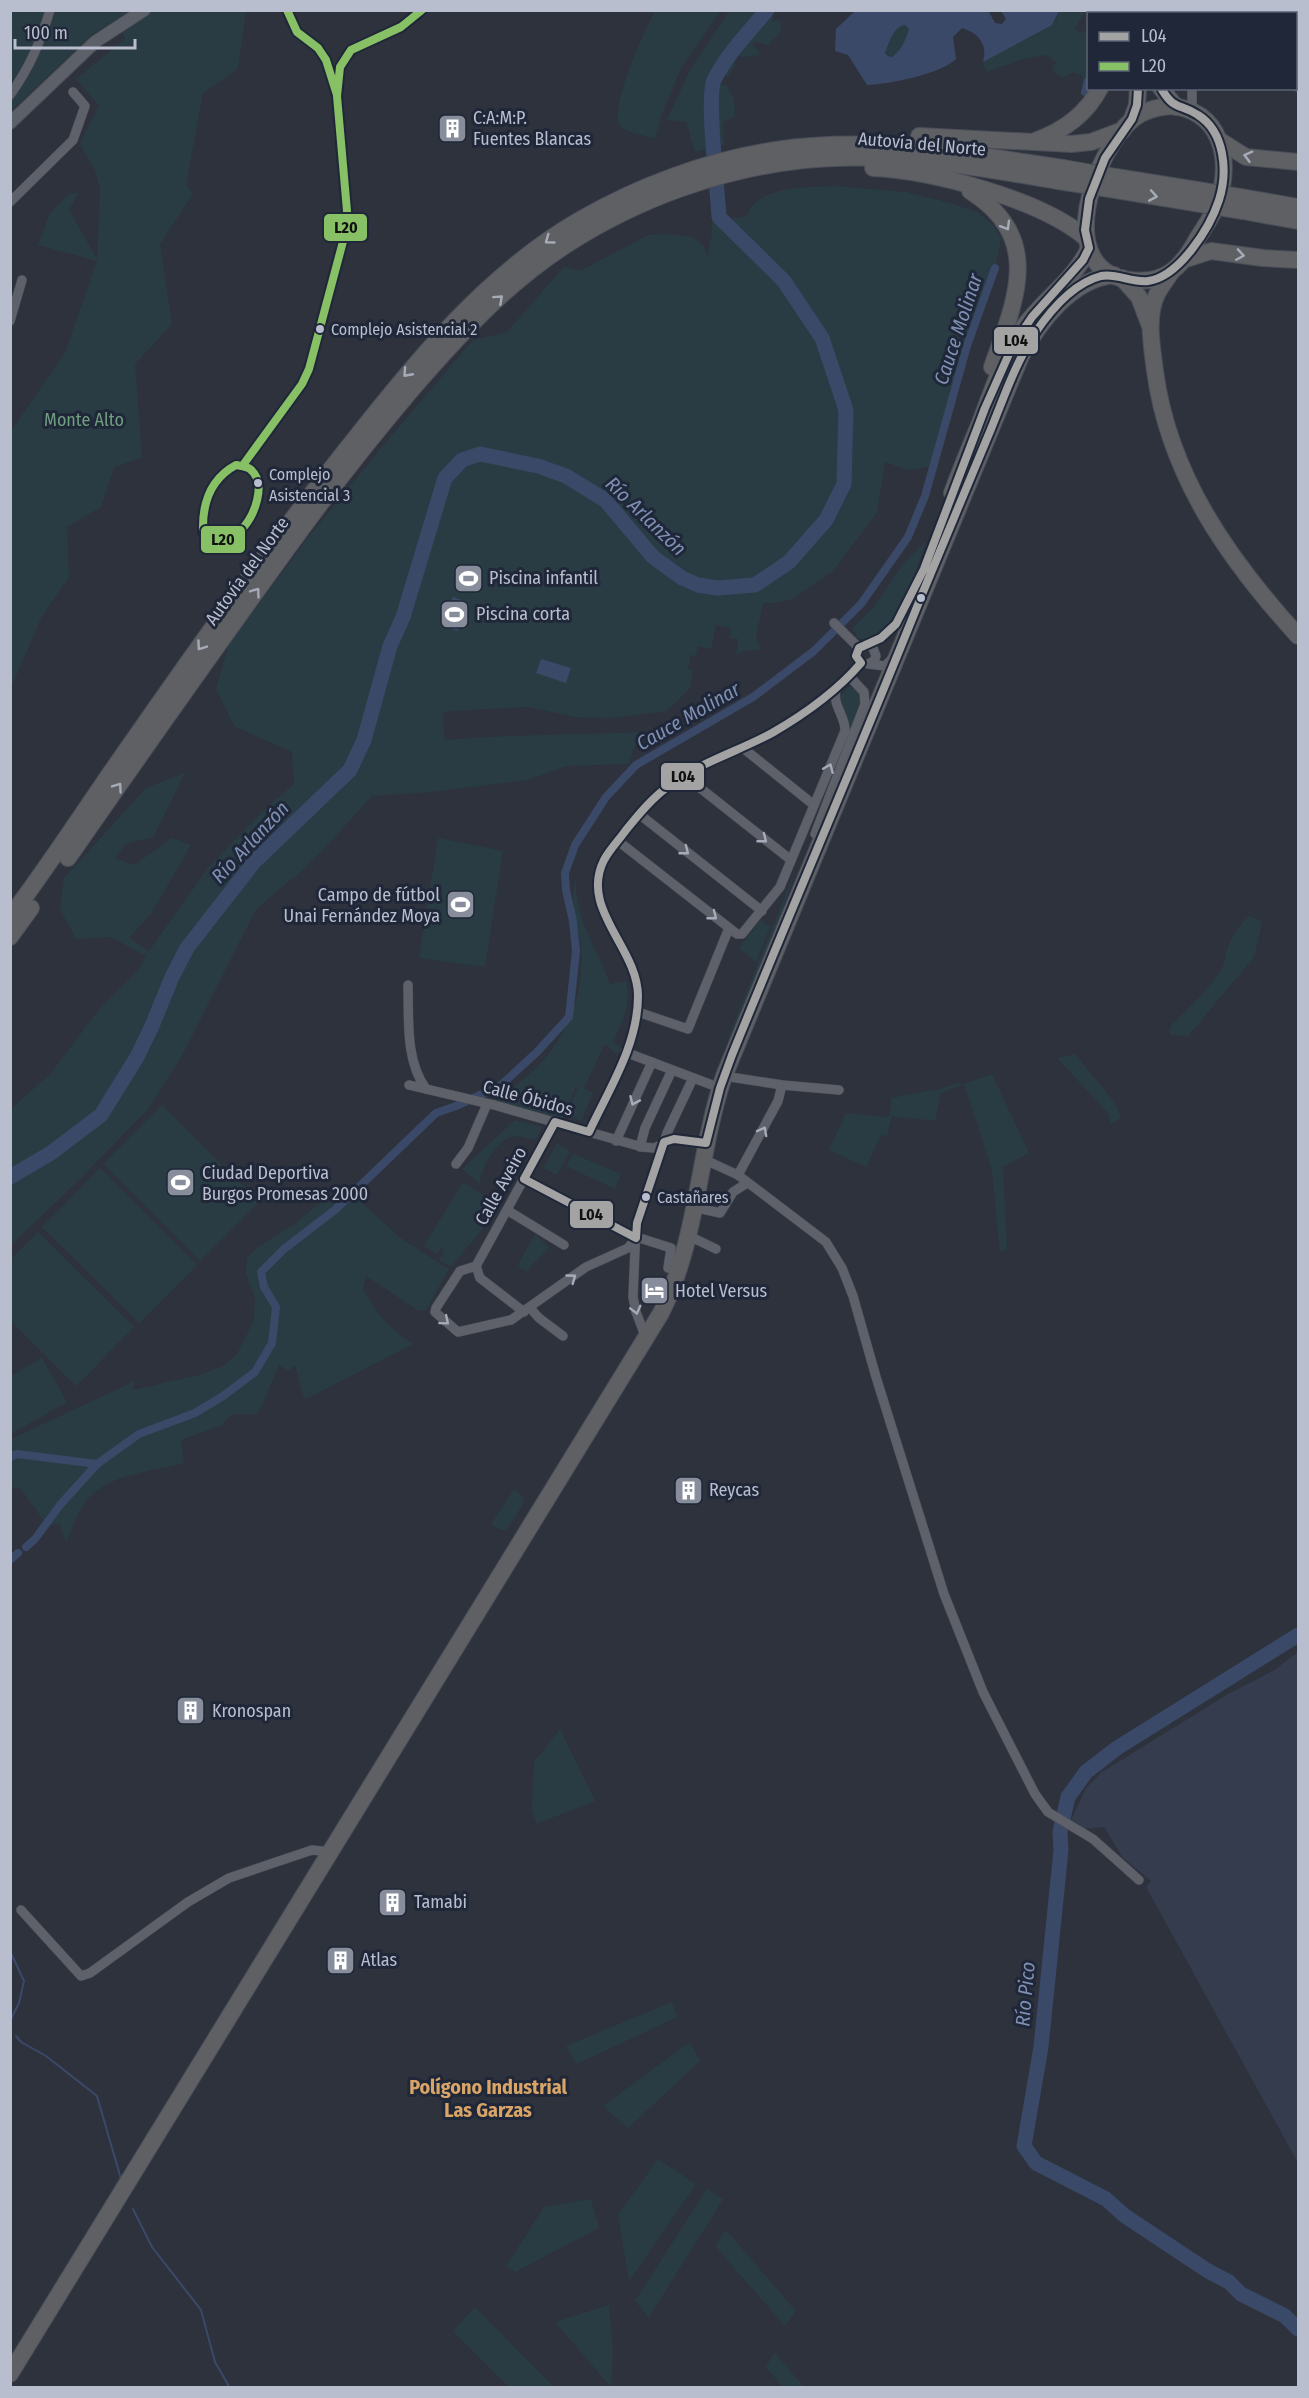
<svg xmlns="http://www.w3.org/2000/svg" width="1309" height="2398" font-family="'Fira Sans Condensed',sans-serif">
<rect width="100%" height="100%" fill="#2d323d"/>
<!-- airport -->
<path fill="#343c4d" d="M1298,1652V2163L1146,1887L1151,1881L1123,1858L1104,1827L1084,1829L1071,1820L1086,1788L1102,1772L1228,1694L1273,1671Z"/>
<!-- green -->
<g fill="#293c44">
<path d="M656,10L720,11L681,68L662,114L655,138C645,135 626,134 620,125C609,108 645,28 656,10Z"/>
<path d="M11,11H246L238,69L203,93L186,185L193,194L160,244L172,324L135,364L142,458L114,467L101,507L67,527L69,577L41,618L11,688V431L65,353L97,261L38,245L50,213L70,193H78L69,210L97,259L100,190L95,170L80,144L99,105L76,79L125,39L117,19L92,34L11,111Z"/>
<path d="M729,11H779L773,14L772,22L780,20C784,33 776,37 768,45L755,42L752,45L759,51V55L741,57L736,55L733,60L736,65L728,76H719L718,84L727,86L734,98L735,117L723,122L724,145L695,152L686,122L667,120L690,70Z"/>
<path d="M1059,11H1086L1075,28L1080,33L1086,31L1088,26V88L1090,89L1082,88L1083,76L1074,72L1062,78L1052,70L1056,62L1046,55L1023,59L987,72L983,62L1056,21Z"/>
<path d="M905,25L909,29C906,39 901,51 892,57L885,53C889,43 893,27 905,25Z"/>
<path d="M834,186L906,192L950,203L977,212L994,226L1001,239L995,268L967,346L934,466L908,470L885,462L877,513L832,572L792,599L774,603H763L756,636L761,650L744,651L736,655L738,639L730,638L731,628L716,625L711,649L698,646L696,656L691,655L688,669L693,670L690,688L667,711L610,718L576,717L527,707L449,711L442,714L445,740C512,734 579,735 646,732L633,750L629,764L566,766L528,780L431,792L372,796C350,820 329,844 306,867C289,883 269,895 254,913L183,1054L148,1109L80,1179L11,1245L10,1110L51,1073L100,1008L140,968L146,956L111,937L76,939L60,909L64,878L146,788L185,773L153,837L126,844L115,858L134,865L172,838L191,845L151,914L129,938L149,951L208,868L268,806L294,784L292,752L234,726L216,689L228,646L307,539L386,442L473,340L507,332L564,267L580,271L648,235L666,234L693,237L704,246L707,256L712,234V222L747,216C756,185 808,188 834,186Z"/>
<path d="M926,541C913,580 906,621 867,641L856,637L857,635L852,629L874,607L904,563Z"/>
<path d="M849,687H854L861,692V702L826,793L823,792L848,732L838,698Z"/>
<path d="M438,838L503,851L485,967L419,958Z"/>
<path d="M797,866L781,916L730,1039L728,1038Z"/>
<path d="M576,876C573,916 597,948 610,984L626,981C632,1003 623,1022 613,1042L621,1048L618,1055L605,1044L584,1088L593,1093L581,1121L567,1114L578,1087H576L562,1119L491,1100C548,1073 587,1011 581,948C579,924 568,899 576,876Z"/>
<path d="M1249,916L1260,920L1262,923L1254,957L1188,1036L1171,1035L1169,1030L1171,1026C1188,1008 1208,991 1221,970C1226,962 1225,955 1228,947C1232,936 1240,924 1249,916Z"/>
<path d="M761,920L770,927L756,962L739,948Z"/>
<path d="M1075,1054L1115,1103L1121,1118L1111,1124L1108,1113L1057,1058Z"/>
<path d="M992,1074L1029,1153L1003,1167L1007,1250L1000,1252L992,1170L964,1084Z"/>
<path d="M959,1083L962,1085L941,1093L935,1121L892,1116L887,1136L881,1135L866,1167L829,1150L846,1113L887,1117L890,1115L891,1098L939,1089Z"/>
<path d="M162,1105L259,1202L200,1261L103,1164Z"/>
<path d="M515,1120L542,1127L535,1140C529,1139 522,1136 516,1136C498,1137 480,1168 480,1184L462,1169Z"/>
<path d="M557,1143L570,1151L557,1175L543,1168Z"/>
<path d="M574,1154L621,1174L615,1189L566,1166Z"/>
<path d="M100,1168L197,1265L139,1323L42,1227Z"/>
<path d="M463,1182L500,1206L497,1210L492,1205L481,1218L487,1223L451,1267L439,1260L444,1250L441,1248L437,1254L424,1246Z"/>
<path d="M337,1189L359,1200L399,1237L449,1269L426,1310H417L366,1276L363,1289C376,1313 390,1330 413,1344L308,1398H304L295,1365L288,1371L279,1365L258,1414H232L222,1425L181,1440L184,1463C155,1471 116,1473 93,1494C79,1506 73,1526 66,1542L60,1524L47,1525L20,1488L11,1487V1439L135,1381L133,1390L199,1375L223,1366L237,1354L254,1320L255,1298L246,1274L247,1258L259,1246L296,1223Z"/>
<path d="M38,1232L134,1327L76,1386L11,1321V1259Z"/>
<path d="M535,1234L549,1247L526,1272L518,1265Z"/>
<path d="M42,1358L67,1402L11,1434V1376Z"/>
<path d="M514,1489L524,1497L522,1506L506,1530L499,1529L491,1524Z"/>
<path d="M560,1729L595,1801L536,1824L532,1808L534,1762Z"/>
<path d="M672,2002L677,2017L577,2064L566,2046Z"/>
<path d="M690,2042L700,2061L628,2128L603,2106Z"/>
<path d="M658,2159L696,2184L629,2281L618,2215Z"/>
<path d="M707,2189L723,2199L649,2317L635,2301Z"/>
<path d="M591,2199L599,2228L515,2272L506,2266L544,2207Z"/>
<path d="M726,2230L796,2311L785,2326L715,2246Z"/>
<path d="M609,2305L613,2351L611,2387L555,2322Z"/>
<path d="M475,2307L554,2387H509L453,2331Z"/>
<path d="M774,2352L804,2387H783L766,2367Z"/>
</g>
<!-- water -->
<g fill="#3b4969" fill-rule="evenodd">
<path d="M855,11H991L989,12L995,23L1002,24L1006,19L1001,11H1059L1052,25L983,62C988,45 979,33 962,28L953,37L956,59C940,74 891,84 867,85L848,55L835,51L836,29ZM905,25L909,29C906,39 901,51 892,57L888,56L885,53C889,43 893,27 905,25Z"/>
<path d="M453,597L467,602L458,631L443,626Z"/>
<path d="M541,659L571,668L566,683L536,673Z"/>
</g>
<g fill="none" stroke-linecap="round" stroke-linejoin="round">
<!-- stream -->
<g stroke="#3b4969" stroke-width="2">
<path d="M10,1951L24,1981L19,2003L10,2021"/>
<path d="M16,2036L21,2042L46,2056L97,2096L121,2179"/>
<path d="M133,2209L152,2247L201,2310L215,2362L230,2388"/>
</g>
<!-- canal -->
<g stroke="#3b4969" stroke-width="8">
<path d="M1112,14L1113,10"/>
<path d="M1085,92L1088,81"/>
<path d="M10,1457L17,1454L97,1464"/>
<path d="M26,1547L35,1539L60,1505L97,1464L139,1434L195,1413L223,1396L255,1372L272,1343L276,1307L264,1287L261,1272L284,1249L336,1209L436,1113L456,1106L500,1086L537,1052L569,1017L576,951L573,921L566,890L565,873L575,845L606,797L636,765L753,697L814,651L861,604L908,537L925,496L967,346L995,268"/>
<path d="M10,1560L18,1553"/>
</g>
<!-- river -->
<g stroke="#3b4969" stroke-width="15">
<path d="M10,1177L51,1153L101,1115L137,1057L152,1026L172,977L187,948L254,862L350,770L364,740L390,646L403,617L445,478L462,460L480,454L538,466L566,476L605,500L653,557L682,578L698,585L718,588L755,585L789,562L826,520L844,484L846,410L822,338L784,281L719,217C718,192 706,98 714,80C727,54 749,32 767,10"/>
<path d="M1298,1635L1117,1748L1086,1772L1068,1797L1060,1832L1061,1850L1041,2047L1024,2146L1036,2163L1106,2199L1125,2216L1208,2271L1229,2282L1241,2294L1285,2316L1298,2329"/>
</g>
<defs>
<g id="street">
<path d="M1296,86L1298,87"/>
<path d="M10,95C30,67 40,43 50,10"/>
<path d="M1192,111V88"/>
<path d="M10,202L73,140L85,106L73,92"/>
<path d="M10,321L22,280"/>
<path d="M834,623L859,648"/>
<path d="M868,645L873,648L876,656L874,661L868,664"/>
<path d="M861,663L857,659L858,650L881,638L896,624L924,569"/>
<path d="M869,664L885,666L893,658"/>
<path d="M743,748L814,805"/>
<path d="M685,776L791,860"/>
<path d="M639,814L762,911"/>
<path d="M815,834L865,704L864,692L850,677"/>
<path d="M618,841L737,934H742L780,887L845,731C846,717 832,705 836,690"/>
<path d="M408,985C409,1019 405,1060 426,1089"/>
<path d="M638,1012L688,1029L729,928"/>
<path d="M625,1052L720,1088"/>
<path d="M724,1076L782,1085L839,1090"/>
<path d="M409,1085L494,1105L642,1147L654,1148L674,1139L706,1143"/>
<path d="M589,1132C608,1090 641,1040 638,993C636,945 581,913 603,862C609,850 619,840 627,829C640,813 654,796 671,784C692,769 717,760 740,749C783,728 831,701 861,663"/>
<path d="M616,1141L652,1062"/>
<path d="M640,1147L645,1128L672,1070"/>
<path d="M703,1159L738,1175L826,1242L842,1268L853,1296L876,1377L944,1594L983,1692L1035,1794L1048,1812L1093,1839L1139,1880"/>
<path d="M456,1164L468,1148L487,1104"/>
<path d="M738,1175L778,1101L782,1085"/>
<path d="M524,1179L627,1234L671,1248L668,1268"/>
<path d="M693,1207L720,1213L733,1192L747,1183"/>
<path d="M507,1210L564,1245"/>
<path d="M687,1235L716,1249"/>
<path d="M476,1266L460,1271L436,1308L435,1312L458,1332L511,1320L586,1267L628,1248L636,1238"/>
<path d="M476,1266L555,1122"/>
<path d="M476,1266L480,1278L524,1312"/>
<path d="M530,1308L539,1318L563,1336"/>
<path d="M646,1338L636,1312L633,1297L636,1226L667,1133L693,1078"/>
<path d="M21,1910L81,1976L90,1973L188,1902L229,1878L312,1850L331,1852"/>
</g>
<path id="secondary" d="M10,123L95,42L144,10"/>
<g id="highway">
<path d="M1136,14L1137,10"/>
<path d="M1165,14L1166,10"/>
<path d="M1161,88L1176,107"/>
<path d="M1171,106C1221,111 1231,157 1219,199C1215,213 1205,226 1197,239C1191,250 1183,263 1172,271C1160,280 1144,282 1129,280C1052,269 1094,151 1133,119C1143,111 1157,107 1171,106Z"/>
<path d="M1132,119L1137,105L1138,88"/>
<path d="M919,136L1071,144L1091,142L1123,130"/>
<path d="M1219,140L1246,157L1298,162"/>
<path d="M1035,141C1063,131 1086,115 1100,88"/>
<path d="M873,168C933,171 1040,199 1086,238"/>
<path d="M1116,177L1197,190"/>
<path d="M1110,189L1195,203"/>
<path d="M970,191C1044,238 1016,299 992,367"/>
<path d="M1246,198L1298,207"/>
<path d="M1243,211L1298,221"/>
<path d="M1183,260L1211,251L1263,258L1298,260"/>
<path d="M1172,271C1167,279 1161,286 1157,294C1146,317 1152,347 1155,371C1169,476 1229,560 1298,636"/>
<path d="M1122,278L1139,297L1150,326"/>
<path d="M952,493C961,468 971,445 981,420C993,388 1005,353 1025,325C1045,298 1075,279 1089,248"/>
<path d="M68,858C139,756 211,654 284,553C325,496 368,441 413,388C458,336 507,283 566,245C637,199 720,169 804,160C890,151 974,167 1058,181"/>
<path d="M10,917C44,872 75,825 107,778C187,663 269,546 357,436C420,356 489,273 578,221C638,186 708,160 776,150C873,135 968,154 1063,168"/>
<path d="M10,937L31,908"/>
<path d="M10,2374L661,1313C698,1240 698,1153 724,1076L1021,356C1040,321 1072,279 1114,275"/>
</g>
</defs>
<!-- street casing -->
<use href="#street" stroke="#4a4d55" stroke-width="10"/>
<!-- secondary casing -->
<use href="#secondary" stroke="#4a4d55" stroke-width="14"/>
<!-- highway casing -->
<use href="#highway" stroke="#4a4e59" stroke-width="18"/>
<!-- street -->
<use href="#street" stroke="#5e616a" stroke-width="9"/>
<!-- secondary -->
<use href="#secondary" stroke="#5c6069" stroke-width="12"/>
<!-- highway -->
<use href="#highway" stroke="#5e6064" stroke-width="16"/>
<defs>
<g id="highway-bridge">
<path d="M1063,168L1116,177"/>
<path d="M1058,181L1110,189"/>
<path d="M1197,190L1246,198"/>
<path d="M1195,203L1243,211"/>
</g>
</defs>
<!-- highway-bridge casing -->
<use href="#highway-bridge" stroke="#4a4e59" stroke-width="18" stroke-linecap="butt"/>
<!-- highway-bridge -->
<use href="#highway-bridge" stroke="#5e6064" stroke-width="16"/>
<defs>
<path id="bus-1" d="M1138,88L1137,105L1132,119L1105,158L1089,199L1085,230L1089,248L1083,260L1032,317L1013,345L985,408L924,569L896,624L881,638L859,648L856,656L861,663C836,692 805,714 772,733C739,751 701,762 670,785C653,797 639,814 626,830C619,840 610,849 604,860C579,909 638,948 638,996C638,1045 609,1089 589,1132L555,1122L524,1179L636,1238L637,1223L664,1142L674,1139L706,1143L720,1088L732,1055C795,900 861,747 923,592C946,538 968,483 991,429C1004,397 1016,362 1035,333C1050,311 1074,283 1101,276C1117,273 1132,283 1148,281C1179,277 1210,228 1219,200C1228,172 1225,132 1198,115C1180,103 1174,111 1161,88"/>
<g id="bus-2">
<path d="M287,10L297,32L318,48L326,60L337,95"/>
<path d="M236,465C240,466 246,466 250,469C268,483 254,517 241,530C232,539 222,540 210,541L203,532C202,504 210,479 236,465Z"/>
<path d="M243,465L302,384L309,369L345,234L347,211L337,96L340,67L351,50L401,27L422,10"/>
</g>
</defs>
<!-- bus-1 casing -->
<use href="#bus-1" stroke="#1f2739" stroke-width="12"/>
<!-- bus-2 casing -->
<use href="#bus-2" stroke="#1f2739" stroke-width="12"/>
<!-- bus-1 -->
<use href="#bus-1" stroke="#a3a3a3" stroke-width="8"/>
<!-- bus-2 -->
<use href="#bus-2" stroke="#87c065" stroke-width="8"/>
</g>
<!-- one-way arrows -->
<defs><path id="oneway-chevron" d="M-2-3.5L2.5 0L-2 3.5" fill="none" stroke-width="1.6" stroke-linecap="round" stroke-linejoin="round" transform="scale(1.5)"/></defs>
<g stroke="#a6abb8">
<use href="#oneway-chevron" transform="translate(1248 156) rotate(-165)"/>
<use href="#oneway-chevron" transform="translate(1153 196) rotate(10)"/>
<use href="#oneway-chevron" transform="translate(1006 226) rotate(59)"/>
<use href="#oneway-chevron" transform="translate(549 240) rotate(144)"/>
<use href="#oneway-chevron" transform="translate(1240 255) rotate(9)"/>
<use href="#oneway-chevron" transform="translate(499 299) rotate(-42)"/>
<use href="#oneway-chevron" transform="translate(407 373) rotate(132)"/>
<use href="#oneway-chevron" transform="translate(256 592) rotate(-54)"/>
<use href="#oneway-chevron" transform="translate(201 646) rotate(125)"/>
<use href="#oneway-chevron" transform="translate(118 787) rotate(-55)"/>
</g>
<g stroke="#a6abb9">
<use href="#oneway-chevron" transform="translate(829 768) rotate(-67)"/>
<use href="#oneway-chevron" transform="translate(763 839) rotate(38)"/>
<use href="#oneway-chevron" transform="translate(685 851) rotate(38)"/>
<use href="#oneway-chevron" transform="translate(713 916) rotate(38)"/>
<use href="#oneway-chevron" transform="translate(634 1101) rotate(114)"/>
<use href="#oneway-chevron" transform="translate(763 1131) rotate(-62)"/>
<use href="#oneway-chevron" transform="translate(572 1278) rotate(-36)"/>
<use href="#oneway-chevron" transform="translate(636 1310) rotate(76)"/>
<use href="#oneway-chevron" transform="translate(445 1321) rotate(40)"/>
</g>
<!-- icons -->
<defs>
<symbol id="building-square" viewBox="-11 -11 22 22"><rect x="-9" y="-9" width="18" height="18" rx="4" fill="#878d9b" stroke="#1f2739"/><path d="M-4-6H4V6H1V3H-1V6H-4ZM-2.5-4.3h1.7v1.8h-1.7ZM.8-4.3h1.7v1.8H.8ZM-2.5-1h1.7V.8h-1.7ZM.8-1h1.7V.8H.8Z" fill="#fff"/></symbol>
<symbol id="stadium-square" viewBox="-11 -11 22 22"><rect x="-9" y="-9" width="18" height="18" rx="4" fill="#878d9b" stroke="#1f2739"/><path d="M0-5a6.5 5 0 1 0 0 10a6.5 5 0 1 0 0-10ZM-3.5-1.8h7v3.6h-7Z" fill="#fff"/></symbol>
<symbol id="hotel-square" viewBox="-11 -11 22 22"><rect x="-9" y="-9" width="18" height="18" rx="4" fill="#878d9b" stroke="#1f2739"/><path d="M-6-4.5h1.5V1H6V5H4.5V3h-9V5H-6ZM-4 0a1.8 1.8 0 1 1 3.6 0ZM.5 0V-2.5h3Q6-2.5 6 0Z" fill="#fff"/></symbol>
</defs>
<g fill-rule="evenodd">
<use href="#building-square" x="436" y="112" width="33" height="33"/>
<use href="#stadium-square" x="452" y="562" width="33" height="33"/>
<use href="#stadium-square" x="438" y="598" width="33" height="33"/>
<use href="#stadium-square" x="444" y="888" width="33" height="33"/>
<use href="#stadium-square" x="164" y="1166" width="33" height="33"/>
<use href="#hotel-square" x="638" y="1274" width="33" height="33"/>
<use href="#building-square" x="672" y="1474" width="33" height="33"/>
<use href="#building-square" x="174" y="1694" width="33" height="33"/>
<use href="#building-square" x="376" y="1886" width="33" height="33"/>
<use href="#building-square" x="324" y="1944" width="33" height="33"/>
</g>
<!-- markers -->
<g fill="#b8becd" stroke="#1f2739" stroke-width="2">
<circle cx="320" cy="329" r="5"/>
<circle cx="258" cy="483" r="5"/>
<circle cx="921" cy="598" r="5"/>
<circle cx="646" cy="1197" r="5"/>
</g>
<g text-anchor="middle" stroke-width="6" stroke-linejoin="round" paint-order="stroke">
<!-- bus labels -->
<g font-size="16" fill="#b8becd" stroke="#1f2739" text-anchor="start">
<text x="331" y="335">Complejo Asistencial 2</text>
<text x="269" y="480">Complejo<tspan x="269" dy="21">Asistencial 3</tspan></text>
<text x="657" y="1203">Castañares</text>
</g>
<!-- poi labels -->
<g font-size="18" fill="#b8becd" stroke="#1f2739" text-anchor="start">
<text x="473" y="124">C:A:M:P.<tspan x="473" dy="21">Fuentes Blancas</tspan></text>
<text x="489" y="584">Piscina infantil</text>
<text x="476" y="620">Piscina corta</text>
<text x="440" y="901" text-anchor="end">Campo de fútbol<tspan x="440" dy="21">Unai Fernández Moya</tspan></text>
<text x="202" y="1179">Ciudad Deportiva<tspan x="202" dy="21">Burgos Promesas 2000</tspan></text>
<text x="675" y="1297">Hotel Versus</text>
<text x="709" y="1496">Reycas</text>
<text x="212" y="1717">Kronospan</text>
<text x="414" y="1908">Tamabi</text>
<text x="361" y="1966">Atlas</text>
</g>
<!-- street labels -->
<g font-size="18" fill="#b8becd" stroke="#1f2739">
<text transform="translate(922 144) rotate(5)" y="6">Autovía del Norte</text>
<text transform="translate(247 571) rotate(-54)" y="6">Autovía del Norte</text>
<text transform="translate(528 1098) rotate(15)" y="6">Calle Óbidos</text>
<text transform="translate(501 1186) rotate(-61)" y="6">Calle Aveiro</text>
</g>
<!-- park labels -->
<g font-size="18" fill="#6f9e7f" stroke="#1f2739">
<text x="84" y="426">Monte Alto</text>
</g>
<!-- water labels -->
<g font-size="20" font-style="italic" fill="#7f90b4" stroke="#1f2739">
<text transform="translate(958 329) rotate(-72)" y="7">Cauce Molinar</text>
<text transform="translate(646 516) rotate(44)" y="7">Río Arlanzón</text>
<text transform="translate(688 716) rotate(-30)" y="7">Cauce Molinar</text>
<text transform="translate(250 842) rotate(-47)" y="7">Río Arlanzón</text>
<text transform="translate(1025 1994) rotate(-85)" y="7">Río Pico</text>
</g>
<!-- neighbourhood labels -->
<g font-size="20" font-weight="bold" fill="#d9a567" stroke="#1f2739">
<text x="488" y="2094">Polígono Industrial<tspan x="488" dy="23">Las Garzas</tspan></text>
</g>
</g>
<g stroke="#1f2739" stroke-width="2">
<rect x="323" y="213" width="45" height="29" rx="6" fill="#87c065"/>
<rect x="993" y="326" width="46" height="29" rx="6" fill="#a3a3a3"/>
<rect x="200" y="525" width="46" height="29" rx="6" fill="#87c065"/>
<rect x="660" y="762" width="45" height="29" rx="6" fill="#a3a3a3"/>
<rect x="569" y="1200" width="45" height="29" rx="6" fill="#a3a3a3"/>
</g>
<g font-size="16" text-anchor="middle" font-weight="bold" fill="#111">
<text x="346" y="233">L20</text>
<text x="1016" y="346">L04</text>
<text x="223" y="545">L20</text>
<text x="683" y="782">L04</text>
<text x="591" y="1220">L04</text>
</g>
<!-- border -->
<rect width="1309" height="2398" fill="none" stroke="#b8becd" stroke-width="24"/>
<!-- legend -->
<rect x="1087" y="12" width="210" height="78" fill="#1f2739" stroke="#5c6374" stroke-width="1.5"/>
<rect x="1099" y="32" width="30" height="9" fill="#a3a3a3" stroke="#5c6374" stroke-width="1.5"/>
<text x="1141" y="42" font-size="18" fill="#b8becd">L04</text>
<rect x="1099" y="62" width="30" height="9" fill="#87c065" stroke="#5c6374" stroke-width="1.5"/>
<text x="1141" y="72" font-size="18" fill="#b8becd">L20</text>
<!-- scale -->
<path d="M15 39v9h120v-9" fill="none" stroke="#b8becd" stroke-width="3"/>
<text x="24" y="39" font-size="18" fill="#b8becd" stroke="#1f2739" stroke-width="4.5" paint-order="stroke">100 m</text>
</svg>
